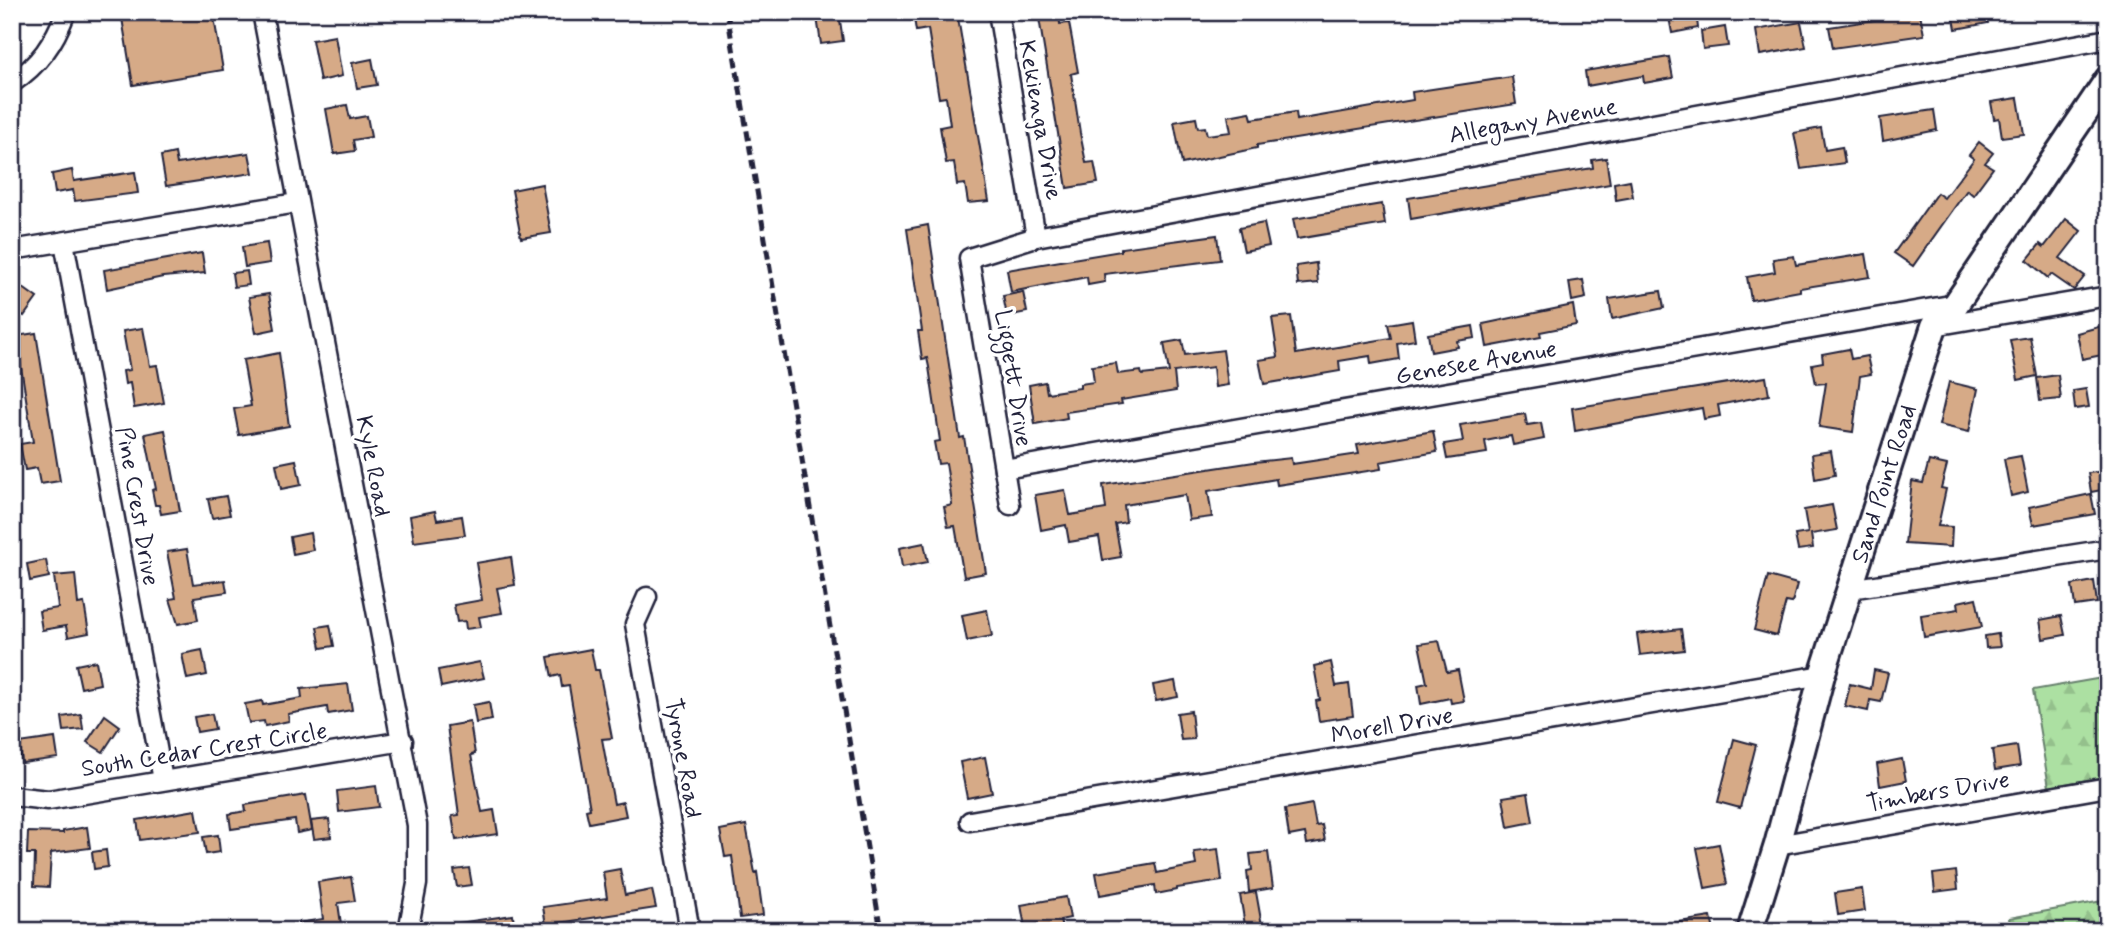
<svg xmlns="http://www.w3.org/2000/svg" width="2120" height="943" font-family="Mynerve,sans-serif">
<defs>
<pattern id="forest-firs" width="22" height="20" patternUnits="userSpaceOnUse" patternTransform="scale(1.75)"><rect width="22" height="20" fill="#ace0a2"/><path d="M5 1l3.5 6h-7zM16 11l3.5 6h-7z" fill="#94c08c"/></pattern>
</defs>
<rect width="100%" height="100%" fill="#fff"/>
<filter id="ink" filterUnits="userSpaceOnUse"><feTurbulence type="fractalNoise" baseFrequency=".0143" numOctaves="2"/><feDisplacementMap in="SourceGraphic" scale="14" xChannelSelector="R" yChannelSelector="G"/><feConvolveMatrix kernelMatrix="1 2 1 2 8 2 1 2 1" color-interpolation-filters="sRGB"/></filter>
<g filter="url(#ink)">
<!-- forest -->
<g fill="url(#forest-firs)" stroke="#67816e" stroke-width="2">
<path d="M2108,677V776L2049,787L2033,690Z"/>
<path d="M2108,900V931H2011L2009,918Z"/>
</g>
<!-- building -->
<g fill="#d6aa87" stroke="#22223b" stroke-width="2">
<path d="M121,12H213L223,70L133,85Z"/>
<path d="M913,12H957L989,201L968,203L965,184L957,185L954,162L946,163L940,127L950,125L946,97L939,98L928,29L916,31Z"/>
<path d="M1038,12H1059L1060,24L1069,23L1078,72L1071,74L1080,133L1086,163L1094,162L1098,183L1067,188Z"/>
<path d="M1668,12H1696L1698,28L1672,33Z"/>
<path d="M1953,12H1986L1988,23L1956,29Z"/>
<path d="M1920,13L1924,35L1833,48L1829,27Z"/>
<path d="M839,14L843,41L821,44L817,17Z"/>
<path d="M1801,22L1806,47L1760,55L1756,30Z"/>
<path d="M1725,27L1728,46L1703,49L1701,31Z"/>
<path d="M335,36L342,76L320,81L312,40Z"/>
<path d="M1669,57L1673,78L1644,83L1643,76L1587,86L1585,71Z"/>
<path d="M372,59L377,85L357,88L352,63Z"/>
<path d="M1512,77L1516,104L1257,145V148L1182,164L1174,122L1196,118L1198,128L1205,127L1207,135L1231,132L1228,116L1250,112L1252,119L1296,112L1297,120L1413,100L1412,92Z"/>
<path d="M2018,98L2024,134L2002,137L1999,118L1994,119L1991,102Z"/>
<path d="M347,105L350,119L367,116L371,137L353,140L355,151L334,154L326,109Z"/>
<path d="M1934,110L1937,130L1883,141L1880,118Z"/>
<path d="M1821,128L1825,150L1842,147L1845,163L1801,169L1794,133Z"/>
<path d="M1979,142L1993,153L1985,163L1993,168L1973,195L1967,190L1913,266L1894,253L1937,193L1944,198L1974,159L1969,155Z"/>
<path d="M175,153L177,164L249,153L253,173L166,186L161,156Z"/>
<path d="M1606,158L1610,184L1411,219L1408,198L1593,168L1592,160Z"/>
<path d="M72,170L74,181L135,172L138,193L75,201L73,190L55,193L52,174Z"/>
<path d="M1630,180L1633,197L1616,200L1614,183Z"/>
<path d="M542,184L551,233L521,238L512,190Z"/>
<path d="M1382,204L1385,224L1297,239L1293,219Z"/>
<path d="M2066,219L2081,231L2060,258L2085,276L2074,290L2051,274L2048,278L2027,260L2040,244L2044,247Z"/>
<path d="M1264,223L1269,246L1244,251L1239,228Z"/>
<path d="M928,225L960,438L964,437L986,573L964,577L955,526L948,527L944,507L952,505L950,489L946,463L938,464L934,442L940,441L929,367L927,358L922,359L918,331H922L907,229Z"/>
<path d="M1217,235L1220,260L1104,274L1105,282L1088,285L1087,277L1011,292L1007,270L1121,251V248Z"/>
<path d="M267,243L270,263L245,267L242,247Z"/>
<path d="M202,253L205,273L163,277L107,289L104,270Z"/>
<path d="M1866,254L1870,277L1800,288V291L1751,300L1747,277L1775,272L1773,259L1794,256L1796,265Z"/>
<path d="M1316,263L1318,283L1298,285L1296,266Z"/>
<path d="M247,271L249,285L234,287L232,273Z"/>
<path d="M12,280L37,298L24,316L12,307Z"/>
<path d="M1583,280L1586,298L1572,301L1569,282Z"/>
<path d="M1661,291L1664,308L1612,319L1609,299Z"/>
<path d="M1023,292L1027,312L1007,316L1003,296Z"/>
<path d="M269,294L275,329L256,333L249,297Z"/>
<path d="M1573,305L1576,325L1540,332L1541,337L1487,347L1483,324Z"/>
<path d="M1291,316L1296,354L1391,338L1388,324L1412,320L1415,340L1397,343L1399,359L1371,364L1370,356L1339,361L1340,371L1264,384L1259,360L1278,357L1272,318Z"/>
<path d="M1473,326L1475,338L1457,341L1458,347L1431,352L1428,334Z"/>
<path d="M2102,326L2107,354L2082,359L2077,333Z"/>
<path d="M143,328L150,366L157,365L164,403L134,408L130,383L125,384L123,371L130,370L123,331Z"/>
<path d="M36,333L60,481L40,484L37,468L25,470L20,444L33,442L16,336Z"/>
<path d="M2030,337L2037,376L2018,380L2010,340Z"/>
<path d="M1182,340L1185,355L1223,350L1228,385L1215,387L1213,367L1174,372L1176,391L1121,400L1122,404L1066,412L1067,418L1035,424L1029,385L1045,382L1047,393L1080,388V384L1094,382L1092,366L1116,363L1118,374L1141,371L1142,375L1169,372L1164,343Z"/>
<path d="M1849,349L1851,359L1867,356L1871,374L1860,376L1853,432L1819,427L1826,383L1816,384L1812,364L1823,362L1822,354Z"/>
<path d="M279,353L289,426L239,435L234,409L251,406L243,360Z"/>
<path d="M2058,375L2061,399L2040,401L2037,378Z"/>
<path d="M1766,377L1769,395L1718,405L1720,416L1704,419L1702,408L1575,431L1572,408Z"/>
<path d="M1949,382L1978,389L1969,432L1939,425Z"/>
<path d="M2086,389L2089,407L2075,409L2073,391Z"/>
<path d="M1525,414L1527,425L1541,423L1544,439L1513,445L1511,436L1485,441L1487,453L1447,459L1444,444L1463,441L1460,425Z"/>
<path d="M165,430L180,511L161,514L159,505H155L152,490L156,489L145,434Z"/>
<path d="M1433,431L1437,452L1380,462L1381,469L1277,485L1276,479L1208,491L1212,517L1189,520L1185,495L1124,505L1126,522L1115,524L1121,557L1103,560L1099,537L1069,542L1066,525L1041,530L1035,495L1065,490L1070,515L1106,509L1103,485L1254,462L1291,458L1292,464L1359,454L1357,445Z"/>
<path d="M1831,451L1835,475L1815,479L1812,454Z"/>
<path d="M2021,456L2028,492L2011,496L2004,459Z"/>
<path d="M296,460L301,485L281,489L276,464Z"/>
<path d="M1929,461L1947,465L1941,488L1946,489L1938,526L1952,527L1951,547L1905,544L1912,481L1923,483Z"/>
<path d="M2105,471L2107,489L2091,492L2088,473Z"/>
<path d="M2091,494L2095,514L2033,525L2029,507Z"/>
<path d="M226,496L230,515L212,518L208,499Z"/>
<path d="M1832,505L1837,530L1811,534L1813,548L1798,550L1795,535L1808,533L1804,510Z"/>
<path d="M435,511L437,520L462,516L465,535L414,542L410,516Z"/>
<path d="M310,533L313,550L293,554L290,537Z"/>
<path d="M924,543L928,562L902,567L899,548Z"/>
<path d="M187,549L193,584L225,580L227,592L194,597L198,620L178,624L170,599L176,598L167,552Z"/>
<path d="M511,557L515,585L497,588L502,613L479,617L481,627L466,629L465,621L457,622L454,605L482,600L476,563Z"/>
<path d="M46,560L49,577L30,581L27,564Z"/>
<path d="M75,574L78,604L84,603L89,633L68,637L66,626L42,630L39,611L58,608L54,576Z"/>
<path d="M1768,576L1797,584L1792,603L1786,602L1777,636L1754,630Z"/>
<path d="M2094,581L2097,603L2075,606L2072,585Z"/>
<path d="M1976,598L1982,627L1924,637L1921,615L1959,609L1958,602Z"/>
<path d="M987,610L992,636L967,641L962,615Z"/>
<path d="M2061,616L2065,635L2043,639L2040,620Z"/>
<path d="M330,625L334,646L321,648L317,627Z"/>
<path d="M1681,629L1684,650L1640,655L1637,634Z"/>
<path d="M1998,634L2000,647L1986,648L1985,636Z"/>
<path d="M1439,641L1447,672L1458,670L1464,701L1451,703L1450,698L1421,704L1418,685L1427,683L1419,644Z"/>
<path d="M591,649L595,670H599L612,738L602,739L614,804L623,802L626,816L589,823L586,810L590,809L569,686L562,687L560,675L552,677L548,657Z"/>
<path d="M202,650L207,675L187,679L182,654Z"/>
<path d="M96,661L100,684L81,688L76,665Z"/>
<path d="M480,662L484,678L441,687L438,670Z"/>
<path d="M1331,662L1336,686L1349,684L1353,716L1319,721L1316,701L1320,700L1314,666Z"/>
<path d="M1874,670L1888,673L1881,702L1870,700L1868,711L1845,706L1850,684L1871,689Z"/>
<path d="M1175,681L1178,697L1156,701L1153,685Z"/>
<path d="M348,684L352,710L328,714L327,707L288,714L289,721L265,726L264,721L249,723L245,704L262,701L263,705L302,698L301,689Z"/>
<path d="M489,702L492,720L476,723L473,705Z"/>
<path d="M1191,711L1194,739L1181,740L1177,713Z"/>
<path d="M81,714L83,729L64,731L62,717Z"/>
<path d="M212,714L215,729L197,732L194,717Z"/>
<path d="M105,715L120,726L103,752L87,742Z"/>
<path d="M470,722L475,754L471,755L482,812L494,810L498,834L456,840L452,816L459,815L447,726Z"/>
<path d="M55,738L58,758L22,763L19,743Z"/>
<path d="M1734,739L1756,745L1740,808L1718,802Z"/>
<path d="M2017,746L2020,766L1995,770L1992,750Z"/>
<path d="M985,757L992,793L967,798L960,762Z"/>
<path d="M1902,759L1906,781L1880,786L1877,764Z"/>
<path d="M376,786L379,807L339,812L337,791Z"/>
<path d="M1528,793L1533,822L1508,827L1503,797Z"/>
<path d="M306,795L312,830L297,833L295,820L231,829L229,814L246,811L245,805Z"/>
<path d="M1312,804L1316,826L1322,825L1325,841L1307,844L1305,833L1289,836L1285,809Z"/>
<path d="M196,810L200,832L140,840L137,820Z"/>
<path d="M329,819L331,837L314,839L311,821Z"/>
<path d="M746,825L755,873L757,872L763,915L740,918L732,856L725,857L720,830Z"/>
<path d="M87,827L90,848L51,853L49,887L34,886L35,854H27L28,832L63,833V831Z"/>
<path d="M218,835L220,852L206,854L203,837Z"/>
<path d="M1719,844L1727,884L1705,888L1697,848Z"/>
<path d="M1218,849L1222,881L1177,888V890L1156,894L1155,885L1100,895L1096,873L1155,863L1157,873L1196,865L1194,852Z"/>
<path d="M106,850L108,867L94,869L92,852Z"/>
<path d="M1268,852L1273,888L1249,892L1247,871L1252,870L1250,854Z"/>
<path d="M469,868L472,885L457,887L454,870Z"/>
<path d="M620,869L625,895L652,890L656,908L546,925L543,907L607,898L603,872Z"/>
<path d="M1956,871L1958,889L1935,892L1933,874Z"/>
<path d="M351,877L355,901L338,903L342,931H299L298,923L323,919L318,882Z"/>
<path d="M1862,889L1865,911L1838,915L1835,893Z"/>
<path d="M1256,892L1263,931H1246L1240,895Z"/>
<path d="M1066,897L1070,918L1060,920L1062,929L1038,931L1037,924L1025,927L1021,905Z"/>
<path d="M513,915L515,931H459L458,923Z"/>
<path d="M1711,917L1714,931H1673V923Z"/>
</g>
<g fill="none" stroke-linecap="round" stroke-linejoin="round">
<defs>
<g id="street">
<path d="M262,12L417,825V884L408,931"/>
<path d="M998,12L1036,237"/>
<path d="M12,83C40,64 54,43 66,12"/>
<path d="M64,242L163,780"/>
<path d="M12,250L297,203"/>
<path d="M1934,326L2108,296"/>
<path d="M1004,469L1956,304"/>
<path d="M1010,505L969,258L1036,237L2108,39"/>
<path d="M1850,589L2108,549"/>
<path d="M647,597L635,624L690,931"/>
<path d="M12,796L48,800L403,741"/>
<path d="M970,821L1822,675"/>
<path d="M1777,845L2108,787"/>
</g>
<g id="secondary">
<path id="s1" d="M1750,931L1777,845L1822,675L1934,326L1956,304L2108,79"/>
</g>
</defs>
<!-- street casing -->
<use href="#street" stroke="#22223b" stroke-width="23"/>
<!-- secondary casing -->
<use href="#secondary" stroke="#22223b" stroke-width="30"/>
<!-- street -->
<use href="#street" stroke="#fff" stroke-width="18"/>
<!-- secondary -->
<use href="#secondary" stroke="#fff" stroke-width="24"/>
<!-- rail -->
<path stroke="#22223b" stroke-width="5" stroke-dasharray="10 5" stroke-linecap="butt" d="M727,12L881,931"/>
</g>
</g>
<g text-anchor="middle" stroke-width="7" stroke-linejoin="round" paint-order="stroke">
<!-- street labels -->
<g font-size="24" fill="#22223b" stroke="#fff">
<text transform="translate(1041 120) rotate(80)" y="8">Kekienga Drive</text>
<text transform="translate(1533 120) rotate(-10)" y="8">Allegany Avenue</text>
<text transform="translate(1476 362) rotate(-10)" y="8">Genesee Avenue</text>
<text transform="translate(1014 378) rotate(81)" y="8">Liggett Drive</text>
<text transform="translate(374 466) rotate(79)" y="8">Kyle Road</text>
<text dy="8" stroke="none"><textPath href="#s1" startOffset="467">Sand Point Road</textPath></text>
<text transform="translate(138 506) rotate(80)" y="8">Pine Crest Drive</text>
<text transform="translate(1392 725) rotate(-10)" y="8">Morell Drive</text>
<text transform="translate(204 749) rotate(-9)" y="8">South Cedar Crest Circle</text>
<text transform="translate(684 758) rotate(80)" y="8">Tyrone Road</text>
<text transform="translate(1938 791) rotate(-10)" y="8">Timbers Drive</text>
</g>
</g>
<!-- margin -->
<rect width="2120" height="943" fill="none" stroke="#fff" stroke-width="42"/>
<rect x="21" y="21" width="2078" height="901" fill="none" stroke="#22223b" stroke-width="2.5" filter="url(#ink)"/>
</svg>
